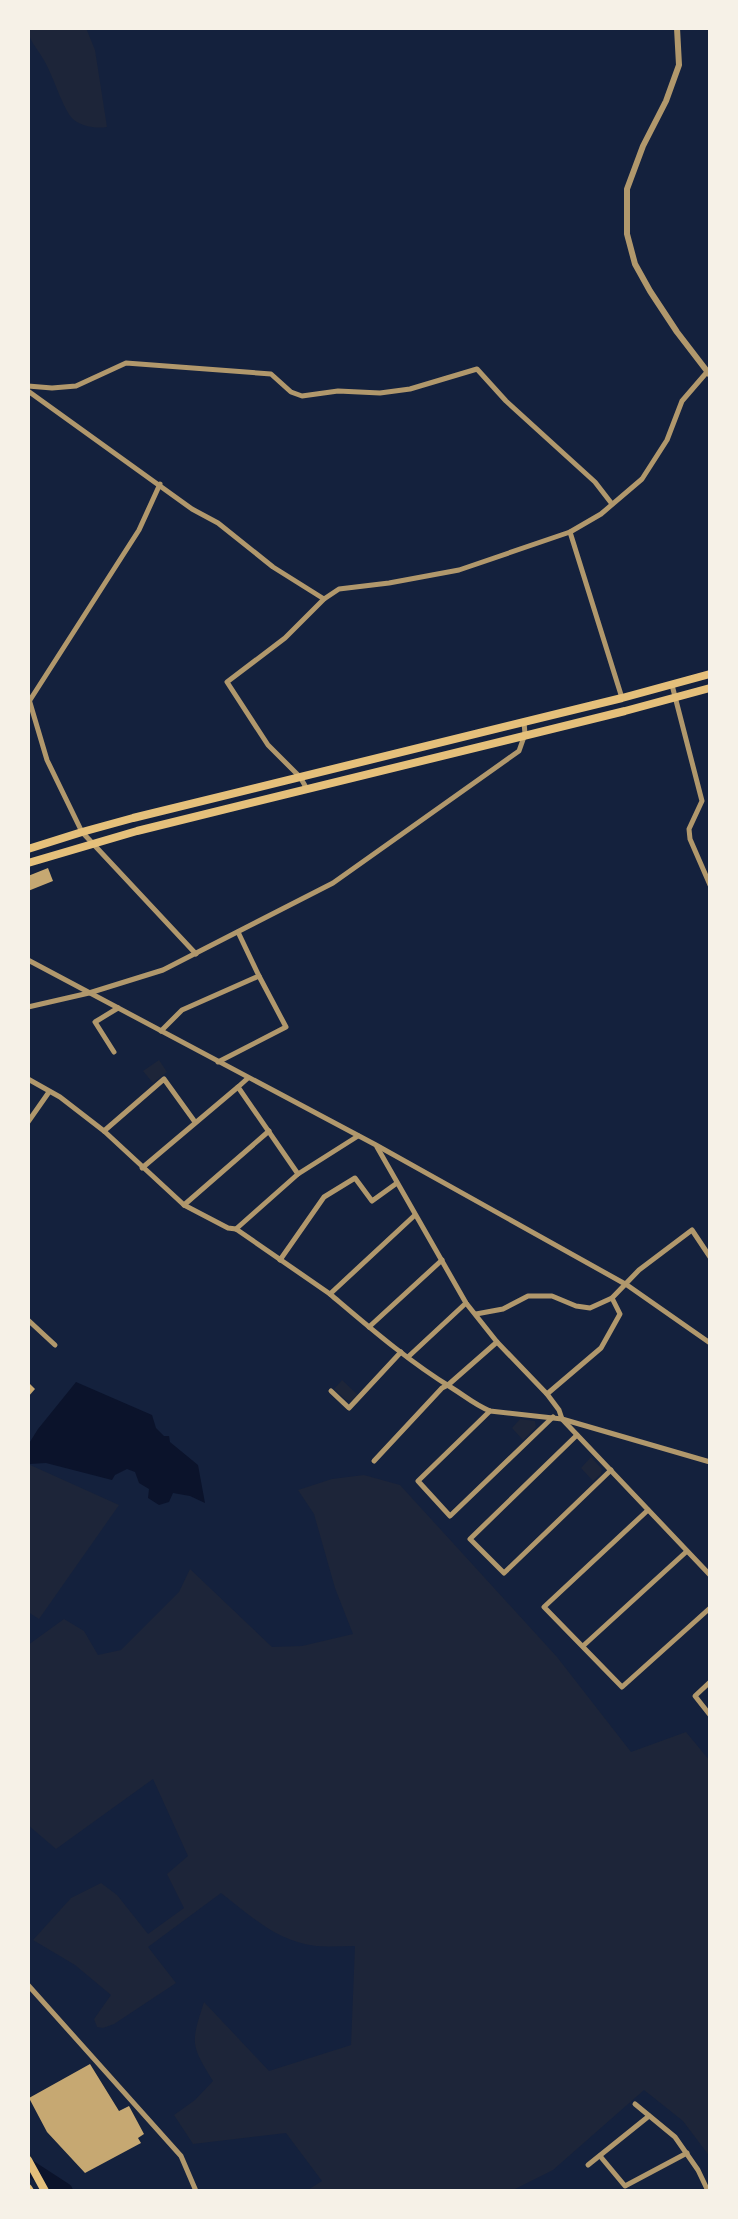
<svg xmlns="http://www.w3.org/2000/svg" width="738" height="2219" font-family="'Alegreya Sans',sans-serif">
<rect width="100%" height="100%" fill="#14213d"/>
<!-- green -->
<g fill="#1d2539">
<path d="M28,28H86L95,50L107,127C96,129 78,126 71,117C60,102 53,74 42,57C36,47 28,39 28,28Z"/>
<path d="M159,1060L167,1072L153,1083L143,1071Z"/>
<path d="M342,1380L358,1395L352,1401L346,1400L334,1389Z"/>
<path d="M520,1419L535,1421L536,1427L523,1440L512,1428Z"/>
<path d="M591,1457L602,1469L601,1474L593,1481L581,1468Z"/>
<path d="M28,1464L119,1505L39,1619L28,1612Z"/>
<path d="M364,1475L400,1485L557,1657L631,1752L686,1732L710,1761V2157L683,2121L644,2090L553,2170L511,2191H306L322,2181L286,2133L193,2144L174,2115L195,2100L213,2081C190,2044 191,2043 204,2002L269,2071L351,2045L355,1946C342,1946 329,1947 316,1946C276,1941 251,1916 221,1893L148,1947L176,1983L114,2024L103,2028L97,2027L94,2019L111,1995L75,1965L33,1940L71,1898L101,1883L117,1895L148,1934L184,1908L167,1874L188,1856L153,1779L56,1849L28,1825V1645L64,1619L84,1631L98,1655L121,1650L179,1592L190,1569L272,1647L302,1646L353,1634L335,1588L314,1514L298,1490L332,1479Z"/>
</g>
<!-- water -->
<path fill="#0b132b" d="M76,1382L152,1415L156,1428L164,1436H169L170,1442L198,1465L205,1503L190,1496L173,1493L169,1502L159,1505L148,1498L149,1489L139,1483L135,1472L127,1469L115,1475L112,1480L46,1463L29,1464L28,1445L38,1429Z"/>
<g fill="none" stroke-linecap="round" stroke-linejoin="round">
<!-- river -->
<path stroke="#0b132b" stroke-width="16" d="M28,2167L65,2191"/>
</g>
<!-- building -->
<g fill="#c6a872">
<path d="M48,868L53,881L28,891V876Z"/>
<path d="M28,1382L35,1389L28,1397Z"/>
<path d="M90,2064L119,2111L129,2106L144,2134L138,2138L141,2143L85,2173L47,2132L29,2098Z"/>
</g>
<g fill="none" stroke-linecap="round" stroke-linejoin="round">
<!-- minor -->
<g stroke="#b1986c" stroke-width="5">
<path d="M28,386L52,388L76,386L126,363L271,374L291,392L302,396L338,391L380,393L410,389L477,369L506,401L595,482L612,504"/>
<path d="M28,391L192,509L218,523L273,567L324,599L339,589L389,583L459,570L570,532L622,698"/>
<path d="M570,532L601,514L642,479L667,440L682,401L707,372"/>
<path d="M672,685L702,801L689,829L690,839L710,885"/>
<path d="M28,696L47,760L82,832L196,954"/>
<path d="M30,700L139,530L160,484"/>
<path d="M307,789L300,777L268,745L227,682L285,638L324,599"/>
<path d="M238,932L259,976"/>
<path d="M28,960L376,1145L627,1285L710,1343"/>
<path d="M28,1007L89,993L163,970L333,883L519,751L525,734L524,722"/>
<path d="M161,1031L182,1010L259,976L286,1027L218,1062"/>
<path d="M114,1052L95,1022L118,1008"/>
<path d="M28,1079L60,1097L104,1131L184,1205L228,1228L236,1229L330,1294"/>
<path d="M28,1122L49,1092"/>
<path d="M104,1131L164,1079L195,1122"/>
<path d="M377,1147L466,1303L497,1342L547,1394L559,1410L562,1419L710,1575"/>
<path d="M142,1168L238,1087"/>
<path d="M298,1174L358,1136"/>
<path d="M184,1205L269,1131"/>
<path d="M415,1215L330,1294C369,1327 408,1361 452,1388C465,1396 475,1405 490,1411L562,1419L710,1462"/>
<path d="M236,1229L298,1174L238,1087L248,1078"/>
<path d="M280,1260L324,1197L355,1178L372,1201L397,1183"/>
<path d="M476,1314L503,1309L528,1296H552L576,1306L590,1308L612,1298"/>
<path d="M28,1320L55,1345"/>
<path d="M369,1327L442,1260"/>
<path d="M408,1357L466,1303"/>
<path d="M331,1391L349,1408L401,1352"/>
<path d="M547,1394L601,1348L620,1314L612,1298L639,1270L692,1230L710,1257"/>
<path d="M490,1411L418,1481L450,1516L553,1417"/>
<path d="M577,1435L470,1539L504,1573L611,1470"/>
<path d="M374,1461L442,1388L448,1385L497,1342"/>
<path d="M648,1510L544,1607L622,1687L710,1608"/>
<path d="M583,1646L686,1552"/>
<path d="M710,1682L695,1696L710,1715"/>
<path d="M28,1985L181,2156L196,2191"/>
<path d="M635,2104L675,2137L698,2170L708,2191"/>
<path d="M600,2156L625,2186L687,2153"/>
<path d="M588,2165L649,2116"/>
</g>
<!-- tertiary -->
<path stroke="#b1986c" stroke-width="6" d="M677,28L679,65L666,101L643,146L627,189V234L635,264L650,291L677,332L710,375"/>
<!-- primary -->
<g stroke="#e5c07b" stroke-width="8">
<path d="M28,849L82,832L133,818L622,698L710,674"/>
<path d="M28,863L137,831L625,711L710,688"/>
<path d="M28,2160L45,2191"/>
<path d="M28,2188L30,2191"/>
</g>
</g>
<!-- border -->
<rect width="738" height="2219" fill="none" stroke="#f6f1e7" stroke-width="60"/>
</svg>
